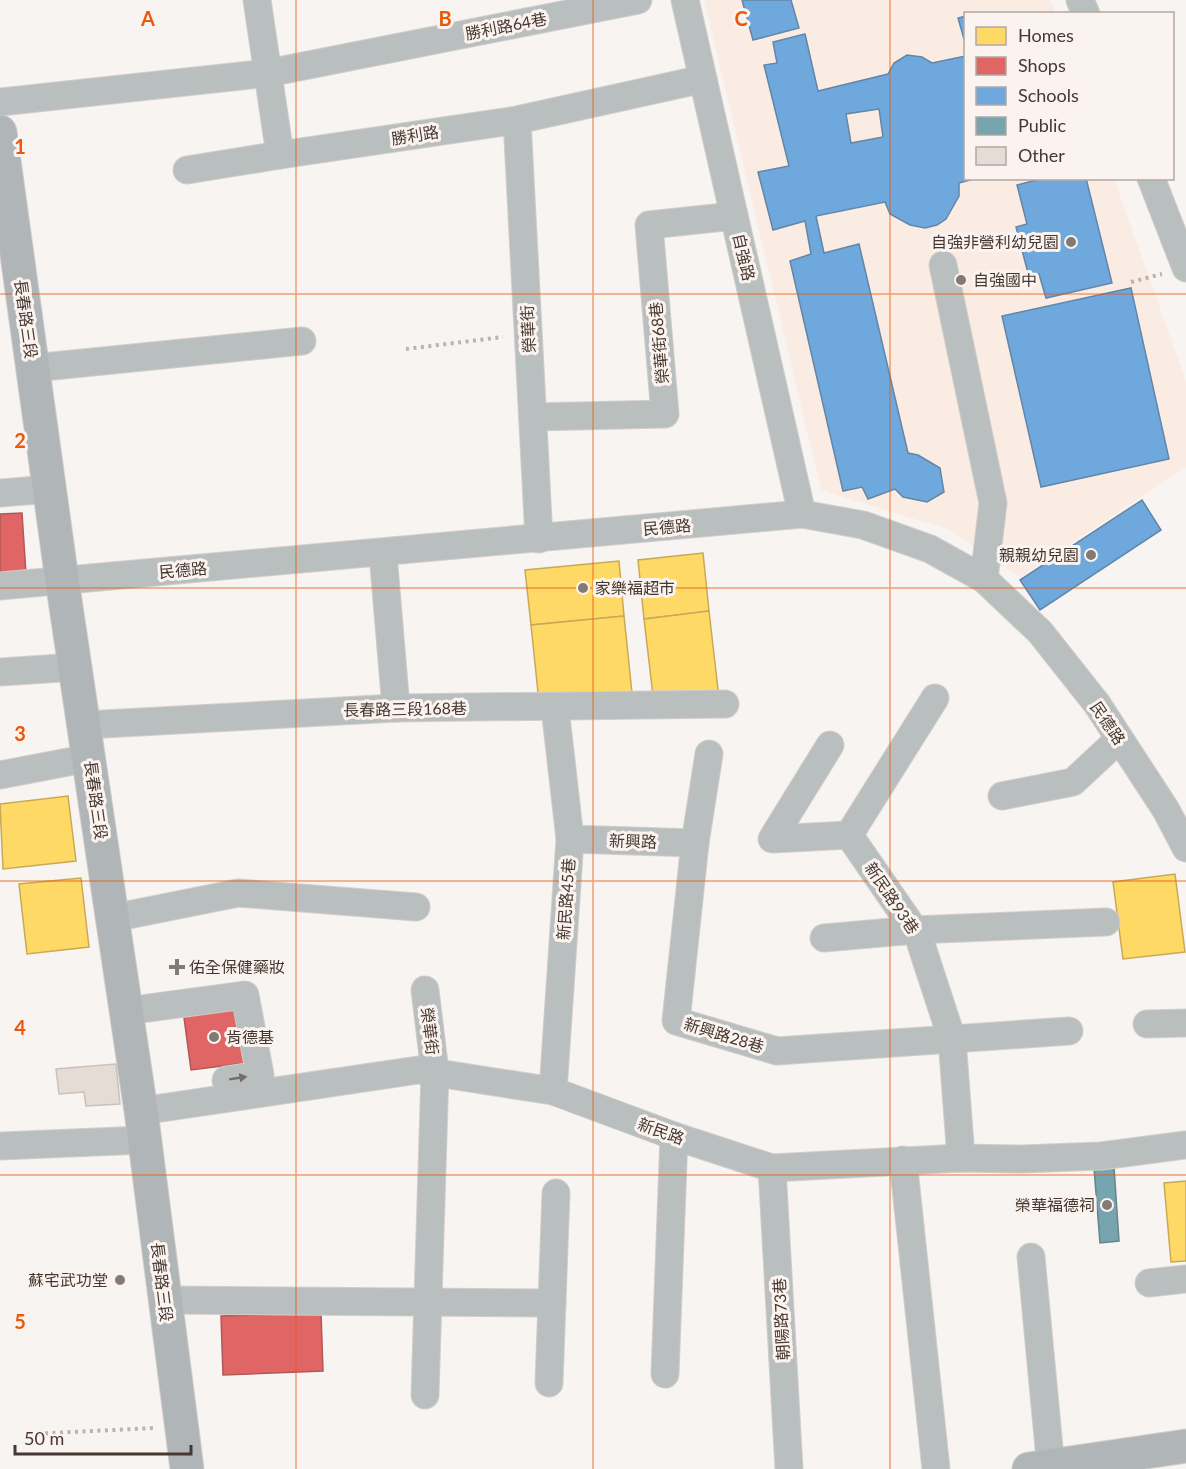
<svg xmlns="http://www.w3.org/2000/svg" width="1186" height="1469" font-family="Lato,'Noto Sans TC',sans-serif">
<rect width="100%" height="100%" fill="#f7f4f2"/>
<!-- built -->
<path fill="#fbece3" d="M704,0H1050L1055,13L966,14V178L1114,179L1186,381V467L1021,577L947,529L821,490Z"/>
<!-- homes -->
<g fill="#ffd966" stroke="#c8a956" stroke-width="1.5">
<path d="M703,553L709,611L644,619L638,560Z"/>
<path d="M619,561L624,616L531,625L525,570Z"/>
<path d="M709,611L719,698L654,704L644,619Z"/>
<path d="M624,616L632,693L539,702L531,625Z"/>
<path d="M68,796L76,861L3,869L0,804Z"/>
<path d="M1175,874L1185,952L1123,959L1113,882Z"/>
<path d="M81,878L89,947L27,954L19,884Z"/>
<path d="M1186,1181V1261L1171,1262L1164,1183Z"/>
</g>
<!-- shops -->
<g fill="#e06666" stroke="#b25856" stroke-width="1.5">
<path d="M22,513L26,574L0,576V514Z"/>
<path d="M238,1003L246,1063L191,1070L183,1010Z"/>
<path d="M321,1313L323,1371L223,1375L221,1316Z"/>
</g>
<!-- schools -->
<g fill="#6fa8dc" stroke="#6386a8" stroke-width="1.5" fill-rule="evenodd">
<path d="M742,0H791L799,28L753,40Z"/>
<path d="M966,16V46L958,18Z"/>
<path d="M805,34L818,91L888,74L894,63L907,55L922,57L932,63L966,56V178H977L959,183V196L946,219L937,225L925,228L910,225L890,214L885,202L816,216L824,253L859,244L908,453L918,455L940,468L944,492L927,502L903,497L895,489L868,499L862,487L843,491L790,261L811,254L805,221L773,230L758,172L789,166L764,65L777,63L773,42ZM879,109L883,137L851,143L846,114Z"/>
<path d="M1044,178H1086L1112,283L1046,298L1039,274L1029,277L1016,227L1027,224L1017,185Z"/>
<path d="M1131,288L1169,459L1041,487L1002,316Z"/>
<path d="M1142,500L1161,530L1040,610L1020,580Z"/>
</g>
<!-- public -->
<path fill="#76a5af" stroke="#688489" stroke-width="1.5" d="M1114,1167L1119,1241L1100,1243L1094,1168Z"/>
<!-- building -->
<path fill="#e6dcd6" stroke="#c8c0bc" stroke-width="1.5" d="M116,1064L120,1104L86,1106L84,1092L59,1094L56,1069Z"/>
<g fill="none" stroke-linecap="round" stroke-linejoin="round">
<defs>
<g id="minor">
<path d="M257,0L280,155L517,120L703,79"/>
<path d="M685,0L802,514"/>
<path d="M1080,0L1086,14"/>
<path d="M0,102L268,73L638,0"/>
<path d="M517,120L539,539"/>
<path d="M187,170L280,155"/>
<path d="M1151,178L1186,268"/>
<path d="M943,265L993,503L984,579"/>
<path d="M33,368L302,341"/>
<path d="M533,417L665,414L649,225L734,216"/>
<path d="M0,493L50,489"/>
<path d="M383,554L396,708"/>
<path d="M0,586L802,514L863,525L930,549L984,579L1040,632L1097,704L1166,810L1186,848"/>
<path d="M0,672L76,667"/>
<path d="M935,698L849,835L918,935L952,1039L961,1158"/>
<path d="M85,725L396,708L725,704"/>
<path d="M830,745L772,839L849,835"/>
<path d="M709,754L695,843L676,1021L777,1051L1069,1031"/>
<path d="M0,775L89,758"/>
<path d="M1002,796L1073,782L1119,739"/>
<path d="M570,839L695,843"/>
<path d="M113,918L238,893L416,907"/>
<path d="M824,938L915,930L1106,922"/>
<path d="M425,990L435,1072L425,1395"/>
<path d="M126,1011L245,995L260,1075L226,1080"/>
<path d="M1147,1024L1186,1023"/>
<path d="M553,1091L570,839L555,708"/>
<path d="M141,1111L418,1070L553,1091L674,1136L772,1168L961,1158L1022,1159L1101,1156L1186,1145"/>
<path d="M0,1146L144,1140"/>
<path d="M903,1160L936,1469"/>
<path d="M772,1168L789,1469"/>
<path d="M1031,1257L1051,1469"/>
<path d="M1149,1283L1186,1279"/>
<path d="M165,1300L552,1303"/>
<path d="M665,1374L674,1136"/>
<path d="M549,1383L556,1193"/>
</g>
<g id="major">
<path d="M0,132L62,580L141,1111L187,1469"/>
<path d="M1029,1469L1186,1446"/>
</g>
</defs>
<!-- minor casing -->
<use href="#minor" stroke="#d3cecc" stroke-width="29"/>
<!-- major casing -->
<use href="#major" stroke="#d3cecc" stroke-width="35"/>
<!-- path -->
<g stroke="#b4b5b5" stroke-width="4" stroke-dasharray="3 4.5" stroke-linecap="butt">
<path d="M1131,282L1162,274"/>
<path d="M406,349L503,337"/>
<path d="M30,1434L155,1428"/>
</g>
<!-- minor -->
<use href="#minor" stroke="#b9bebf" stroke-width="27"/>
<!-- major -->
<use href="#major" stroke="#b0b6b7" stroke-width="33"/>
</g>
<!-- one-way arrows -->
<defs><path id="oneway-solid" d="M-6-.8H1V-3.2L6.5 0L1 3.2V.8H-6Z" transform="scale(1.5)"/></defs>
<use fill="#746e69" href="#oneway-solid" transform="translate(238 1078) rotate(-9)"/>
<!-- grid -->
<path fill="none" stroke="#e8590c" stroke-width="1.5" stroke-opacity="0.55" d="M296,0V1469M593,0V1469M890,0V1469M0,294H1186M0,588H1186M0,881H1186M0,1175H1186"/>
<!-- markers -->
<g fill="#847a74" stroke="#faf3ef" stroke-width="2">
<circle cx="1071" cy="242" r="6"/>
<circle cx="961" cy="280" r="6"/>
<circle cx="1091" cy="555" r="6"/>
<circle cx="583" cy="588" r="6"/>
<path d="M174 958h6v6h6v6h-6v6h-6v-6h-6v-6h6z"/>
<circle cx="214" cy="1037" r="6"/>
<circle cx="1107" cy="1205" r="6"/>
<circle cx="120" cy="1280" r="6"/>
</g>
<g text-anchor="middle" stroke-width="6" stroke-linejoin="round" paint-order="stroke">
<!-- street labels -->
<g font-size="16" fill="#463830" stroke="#faf3ef">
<text transform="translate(506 26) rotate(-11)" y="6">勝利路64巷</text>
<text transform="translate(415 135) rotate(-9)" y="6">勝利路</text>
<text transform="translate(744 257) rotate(77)" y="6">自強路</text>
<text transform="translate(26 319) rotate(82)" y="6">長春路三段</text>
<text transform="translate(528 329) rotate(-93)" y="6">榮華街</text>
<text transform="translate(659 343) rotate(-95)" y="6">榮華街68巷</text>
<text transform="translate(667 527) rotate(-5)" y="6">民德路</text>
<text transform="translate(183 570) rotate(-5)" y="6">民德路</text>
<text transform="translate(405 709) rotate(-1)" y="6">長春路三段168巷</text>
<text transform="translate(1108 723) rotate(56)" y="6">民德路</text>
<text transform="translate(96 800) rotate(82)" y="6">長春路三段</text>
<text transform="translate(633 841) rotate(2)" y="6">新興路</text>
<text transform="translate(892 898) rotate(56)" y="6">新民路93巷</text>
<text transform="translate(566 899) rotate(-86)" y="6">新民路45巷</text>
<text transform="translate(430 1031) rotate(83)" y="6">榮華街</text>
<text transform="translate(724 1035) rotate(17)" y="6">新興路28巷</text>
<text transform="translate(661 1131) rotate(20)" y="6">新民路</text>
<text transform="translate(162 1282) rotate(83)" y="6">長春路三段</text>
<text transform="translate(781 1319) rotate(-93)" y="6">朝陽路73巷</text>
</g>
<!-- poi labels -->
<g font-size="16" fill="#463830" stroke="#faf3ef" text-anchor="end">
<text x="1059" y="248">自強非營利幼兒園</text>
<text x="973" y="286" text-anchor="start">自強國中</text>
<text x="1079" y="561">親親幼兒園</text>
<text x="595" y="594" text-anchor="start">家樂福超市</text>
<text x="189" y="973" text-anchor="start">佑全保健藥妝</text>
<text x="226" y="1043" text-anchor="start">肯德基</text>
<text x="1095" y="1211">榮華福德祠</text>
<text x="108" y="1286">蘇宅武功堂</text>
</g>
</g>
<g font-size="20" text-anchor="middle" font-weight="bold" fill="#e8590c" stroke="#faf3ef" stroke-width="6" stroke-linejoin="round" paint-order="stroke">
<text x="148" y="26">A</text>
<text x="445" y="26">B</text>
<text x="741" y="26">C</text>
<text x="20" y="154">1</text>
<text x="20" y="448">2</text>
<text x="20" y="741">3</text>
<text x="20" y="1035">4</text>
<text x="20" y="1329">5</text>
</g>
<!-- legend -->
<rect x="964" y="12" width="210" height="168" fill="#faf3ef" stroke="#b2a8a3" stroke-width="1.5"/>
<rect x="976" y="27" width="30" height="18" fill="#ffd966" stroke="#b2a8a3" stroke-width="1.5"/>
<text x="1018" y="42" font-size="18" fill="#463830">Homes</text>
<rect x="976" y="57" width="30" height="18" fill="#e06666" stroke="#b2a8a3" stroke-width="1.5"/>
<text x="1018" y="72" font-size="18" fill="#463830">Shops</text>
<rect x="976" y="87" width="30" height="18" fill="#6fa8dc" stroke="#b2a8a3" stroke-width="1.5"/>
<text x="1018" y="102" font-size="18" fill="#463830">Schools</text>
<rect x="976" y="117" width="30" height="18" fill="#76a5af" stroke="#b2a8a3" stroke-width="1.5"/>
<text x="1018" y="132" font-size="18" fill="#463830">Public</text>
<rect x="976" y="147" width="30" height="18" fill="#e6dcd6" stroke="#b2a8a3" stroke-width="1.5"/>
<text x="1018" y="162" font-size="18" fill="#463830">Other</text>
<!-- scale -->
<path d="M15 1445v9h176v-9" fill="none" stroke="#463830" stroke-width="3"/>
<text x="24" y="1445" font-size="18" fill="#463830" stroke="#faf3ef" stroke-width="4.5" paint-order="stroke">50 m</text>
</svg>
